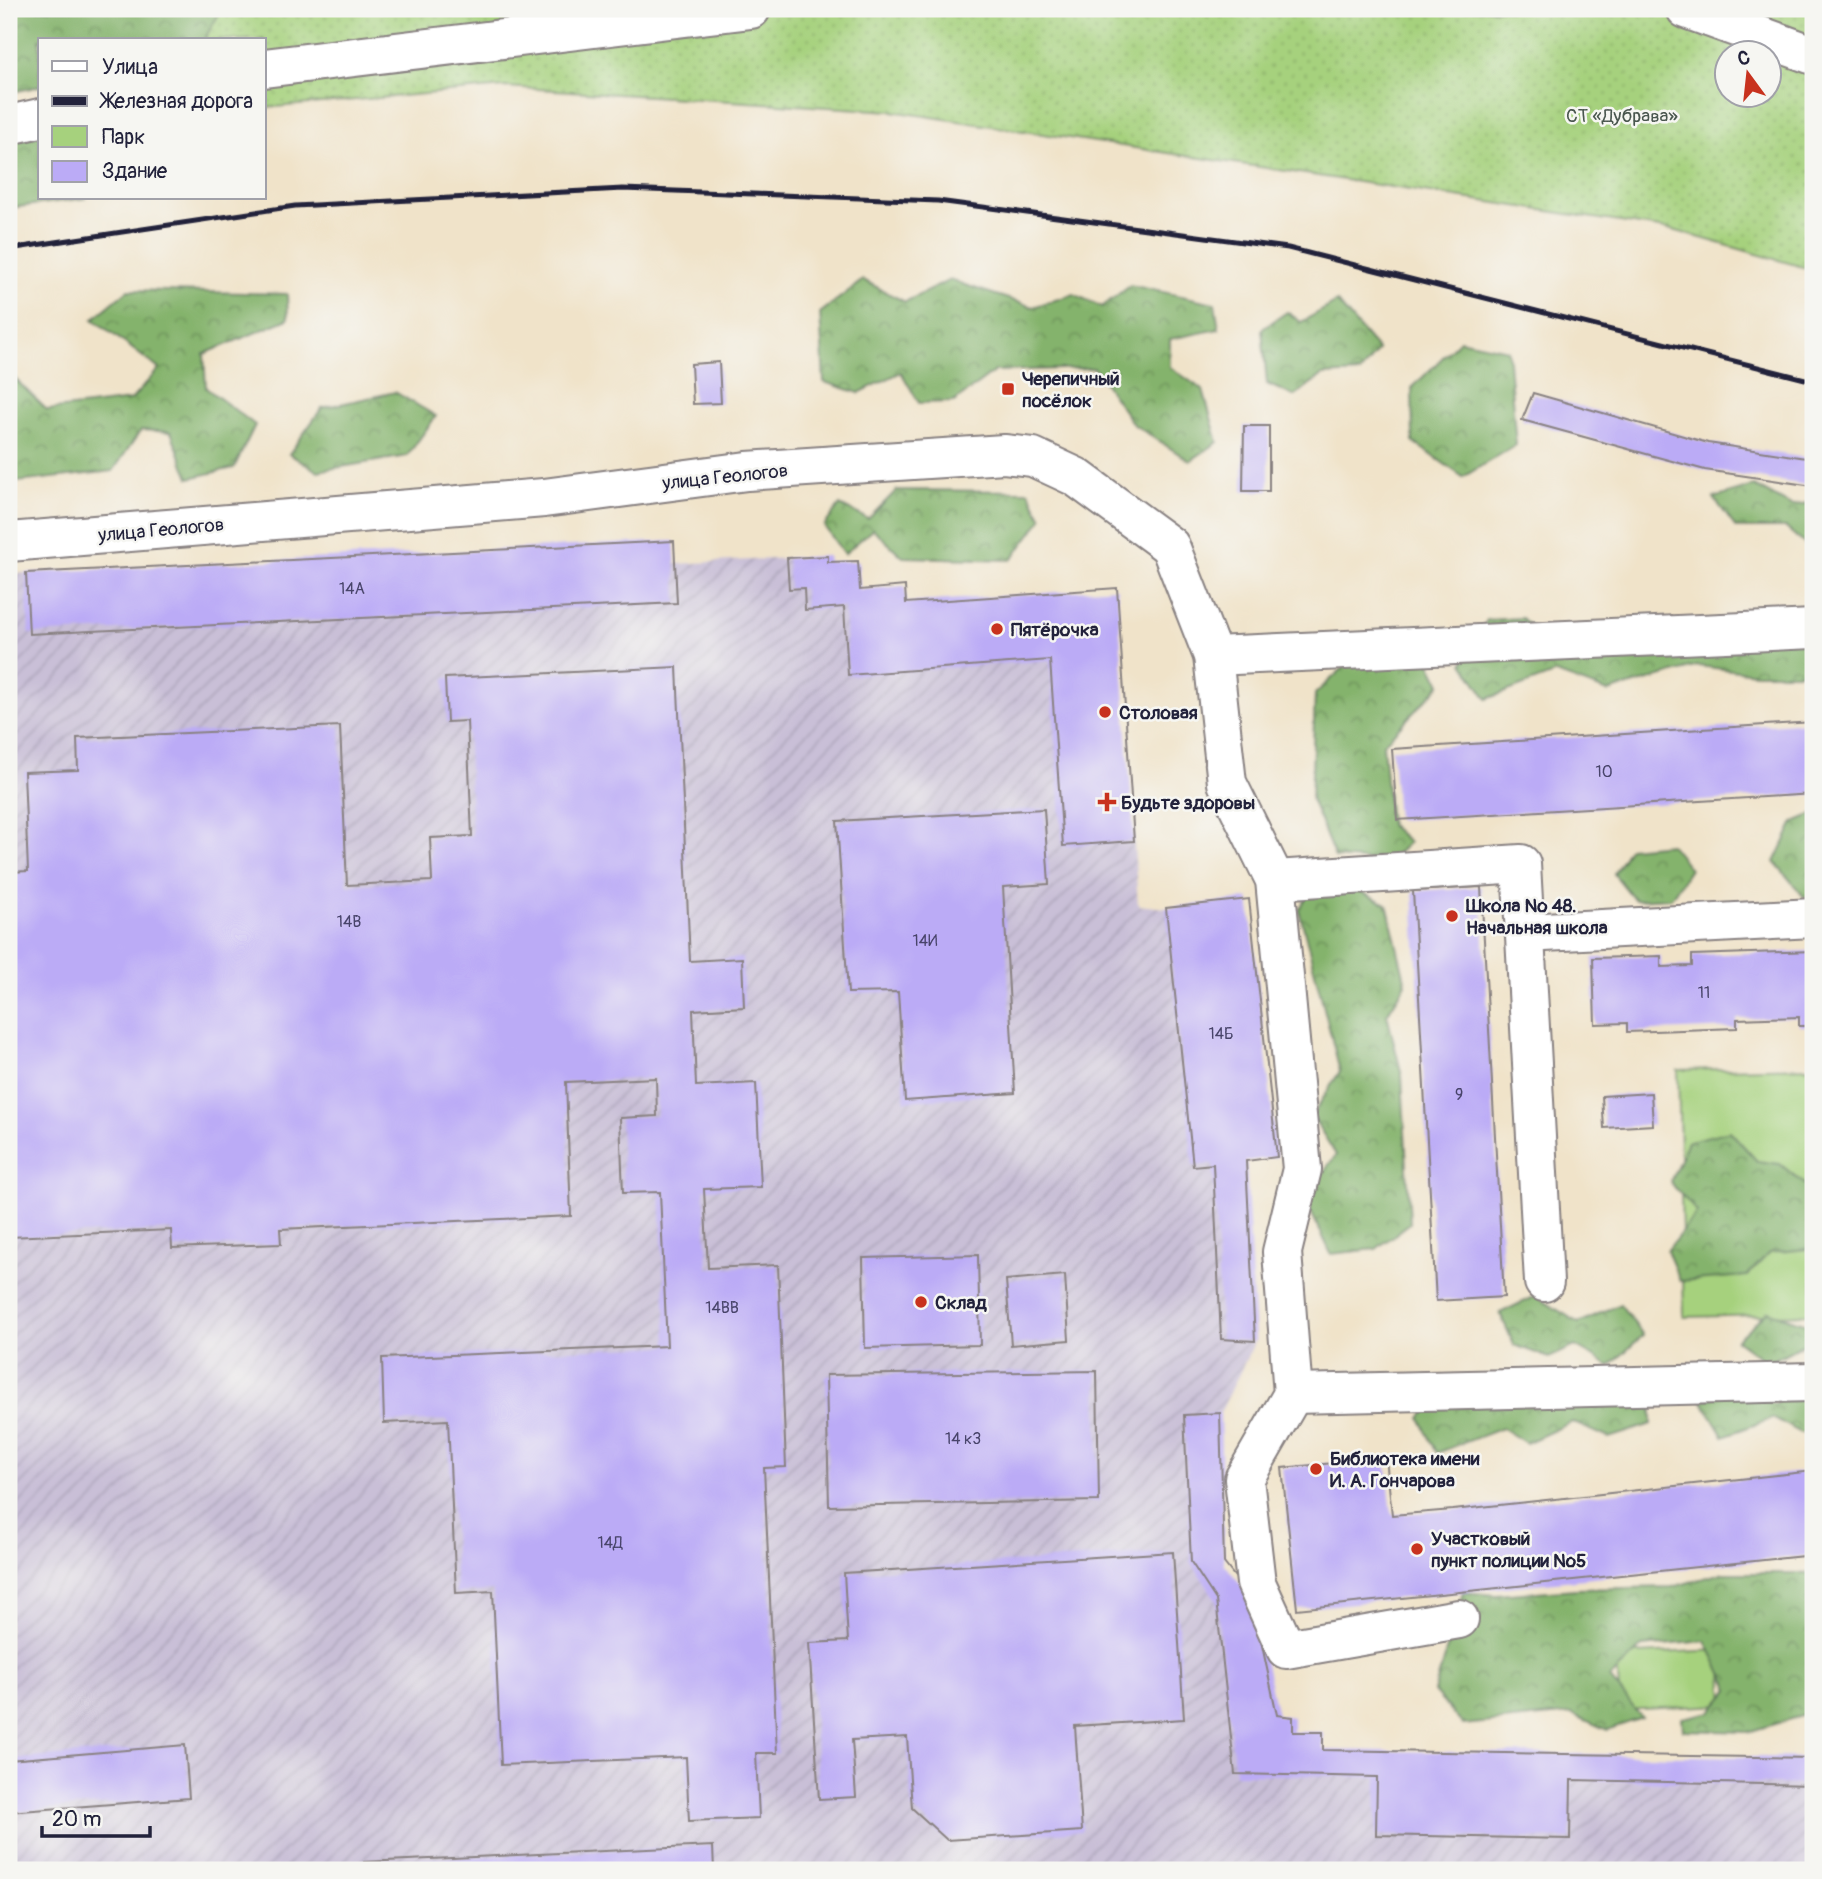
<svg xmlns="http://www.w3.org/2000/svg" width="1822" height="1879" font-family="Pangolin,sans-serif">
<defs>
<pattern id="industrial-furrows" width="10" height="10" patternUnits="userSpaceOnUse" patternTransform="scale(1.75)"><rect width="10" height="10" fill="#c9bfd7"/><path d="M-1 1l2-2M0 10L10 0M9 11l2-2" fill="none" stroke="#aca4b9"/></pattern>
<pattern id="forest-crowns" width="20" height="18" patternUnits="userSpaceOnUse" patternTransform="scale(1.75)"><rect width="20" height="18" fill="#84b36c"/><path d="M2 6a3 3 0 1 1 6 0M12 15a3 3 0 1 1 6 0" fill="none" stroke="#6c915a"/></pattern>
<pattern id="garden-dots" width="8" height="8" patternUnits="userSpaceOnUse" patternTransform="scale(1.75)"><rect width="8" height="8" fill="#a6d17d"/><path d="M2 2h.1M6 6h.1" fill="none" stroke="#8fb36d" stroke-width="1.8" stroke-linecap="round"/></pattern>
</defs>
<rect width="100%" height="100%" fill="#f6f6f2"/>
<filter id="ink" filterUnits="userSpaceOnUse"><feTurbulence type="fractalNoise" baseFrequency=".0143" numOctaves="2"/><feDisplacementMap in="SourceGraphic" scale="14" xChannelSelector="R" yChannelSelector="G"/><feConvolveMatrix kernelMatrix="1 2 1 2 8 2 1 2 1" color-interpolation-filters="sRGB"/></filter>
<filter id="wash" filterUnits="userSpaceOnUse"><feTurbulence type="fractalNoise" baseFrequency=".00686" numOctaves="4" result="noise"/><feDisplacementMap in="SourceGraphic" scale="28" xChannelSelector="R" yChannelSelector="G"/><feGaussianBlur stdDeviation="1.57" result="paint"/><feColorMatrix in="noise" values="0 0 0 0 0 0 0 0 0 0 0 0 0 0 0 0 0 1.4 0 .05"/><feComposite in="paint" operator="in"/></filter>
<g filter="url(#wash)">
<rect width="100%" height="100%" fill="#f0e3c9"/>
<!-- industrial -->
<path fill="url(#industrial-furrows)" d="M674,541L676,564L828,556L829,562L858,561L860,590L905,586L907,603L1117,588L1138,905L1166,908L1249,899L1277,1157L1213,1164L1221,1338L1255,1341L1220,1413L1184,1415L1191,1562L1216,1600L1235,1774L1813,1785V1870H9V574Z"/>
<!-- green -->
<g fill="#a6d17d" stroke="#647a5c" stroke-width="2">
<path d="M1813,1067V1314L1684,1317L1678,1070Z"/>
<path d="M1721,1650L1724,1705L1620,1710L1617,1655Z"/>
</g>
<!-- forest -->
<g fill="url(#forest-crowns)" stroke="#536a54" stroke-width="2">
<path d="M9,9H222L204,40H40V86L9,93Z"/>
<path d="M40,135V198H87L9,208V142Z"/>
<path d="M863,280L905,302L950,280L1033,307L1074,294L1102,307L1130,285L1215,303L1219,329L1170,339V367L1203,390L1218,442L1190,461L1133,424L1094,368L995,371L954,402L919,403L901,372L859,393L824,382L820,313Z"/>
<path d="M128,290L287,294L288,319L204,354L206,388L255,425L234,468L189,478L171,432L141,430L113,471L9,483V373L47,410L131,400L159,369L93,319Z"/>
<path d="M1337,302L1378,350L1360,373L1323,375L1294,396L1267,384L1262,329L1287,312L1301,322Z"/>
<path d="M1460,340L1508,350L1516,445L1463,477L1413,442L1412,388Z"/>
<path d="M395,392L436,416L407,456L317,471L289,454L322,408Z"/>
<path d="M1754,486L1791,506L1813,502V547H1808L1786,528H1736L1714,498Z"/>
<path d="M897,490L1029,491L1042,519L1011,560L903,557L873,529L844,554L824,526L840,505L868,519Z"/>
<path d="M1522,618L1558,653L1813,623V673H1756L1698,666L1608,692L1556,673L1487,699L1463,663L1487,620Z"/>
<path d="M1422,646L1441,684L1383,744L1390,825L1409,842L1388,862L1335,858L1311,799L1315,694L1355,657Z"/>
<path d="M1813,814V896L1804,897L1775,862L1794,822Z"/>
<path d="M1670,844L1690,869L1671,898L1635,900L1614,874L1629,848Z"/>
<path d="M1320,873L1387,904L1406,984L1387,1014L1402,1076L1410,1223L1376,1249L1331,1254L1304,1197L1336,1155L1312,1116L1340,1071L1299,910Z"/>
<path d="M1730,1131L1757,1161L1780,1164L1813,1191V1235L1807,1249L1769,1253L1747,1276L1680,1281L1667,1251L1697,1212L1670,1182L1688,1141Z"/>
<path d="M1535,1296L1579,1323L1620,1304L1643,1335L1610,1366L1575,1346L1549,1358L1514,1345L1500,1313Z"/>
<path d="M1768,1311L1806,1324L1813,1318V1339L1768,1363L1736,1340Z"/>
<path d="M1458,1380L1652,1403V1424L1609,1438L1572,1422L1526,1443L1502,1428L1437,1453L1420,1418Z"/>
<path d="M1813,1384V1432L1801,1433L1774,1418L1723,1436L1702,1401L1732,1391L1775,1404L1791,1387Z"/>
<path d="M1722,1573H1813V1718L1805,1715L1748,1732L1683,1730L1682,1718L1711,1712L1730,1689L1706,1641L1642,1647L1610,1678L1642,1718L1607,1730L1572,1714L1463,1725L1434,1692L1463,1592L1496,1595L1577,1589L1672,1587Z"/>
</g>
<!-- garden -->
<path fill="url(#garden-dots)" stroke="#647a5c" stroke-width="2" fill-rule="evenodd" d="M222,9H1813V270L1673,230L892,111L505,87L264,108V40H204ZM1728,52H1770V94H1728Z"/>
<g id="blocks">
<!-- building -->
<g fill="#bbabf6">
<path d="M719,362L721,403L693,404L691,364Z"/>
<path d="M1533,393L1708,443L1813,459V486L1705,470L1522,420Z"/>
<path d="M1244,426H1269V491H1243Z"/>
<path d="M674,541L677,603L29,634L26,573Z"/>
<path d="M828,556V562L858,561L860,590L905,586L906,603L1117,588L1134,841L1063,846L1050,660L848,675L844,607L805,610L804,588L789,589L787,558Z"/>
<path d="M677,667L690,961L742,958L744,1007L693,1010L696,1086L756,1083L761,1187L704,1189L708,1268L778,1265L786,1467L764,1468L777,1753H756L759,1818L689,1821L686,1757L501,1765L493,1591L456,1593L448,1420L384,1423L382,1358L667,1346L660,1192L623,1193L620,1118L657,1116L656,1078L566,1082L571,1216L280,1229L281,1244L172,1248L171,1230L9,1237V872L28,871L24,772L78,770L77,738L340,726L347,885L432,881L430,838L472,836L467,721L447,722L445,678Z"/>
<path d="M1813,722V794L1397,820L1392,749Z"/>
<path d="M1044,809L1049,884L1003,887L1015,1093L905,1101L898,992L848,993L837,821Z"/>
<path d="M1481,887L1504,1297L1436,1301L1413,891Z"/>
<path d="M1249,899L1277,1157L1246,1161L1255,1341L1221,1339L1213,1164L1193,1166L1166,908Z"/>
<path d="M1813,951V1026H1799V1017L1737,1019V1028L1627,1032V1023L1595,1024L1593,958L1661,956V967L1692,966V955Z"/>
<path d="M1651,1093L1653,1125L1604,1128L1602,1096Z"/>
<path d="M978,1255L980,1345L865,1348L863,1258Z"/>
<path d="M1065,1275L1069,1340L1011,1345L1006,1280Z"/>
<path d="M1097,1371L1099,1501L829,1506L826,1375Z"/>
<path d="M1220,1413L1224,1563L1252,1599L1277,1715L1293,1717V1732H1323V1750L1813,1758V1785L1571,1780L1570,1839L1376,1835L1377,1777L1235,1774L1216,1600L1191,1562L1184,1415Z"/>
<path d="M1386,1458L1392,1515L1453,1510L1813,1471V1555L1297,1609L1282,1468Z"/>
<path d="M1173,1552L1184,1719L1075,1726L1082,1831L947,1840L912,1808L907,1737L852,1740L856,1797L819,1799L809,1643L848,1641L844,1573Z"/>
<path d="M185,1745L189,1798L9,1812V1760Z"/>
<path d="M713,1846L714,1870H364V1862Z"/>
</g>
</g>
</g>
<g filter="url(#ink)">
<use href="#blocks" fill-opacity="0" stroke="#898282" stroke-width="2"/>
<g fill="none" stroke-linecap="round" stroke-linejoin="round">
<defs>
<g id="minor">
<path d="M1686,9L1813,55"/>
<path d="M264,68L751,9"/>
<path d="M9,125L40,118"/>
<path d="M9,542L544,498L747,471L1004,454L1033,457L1076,477L1170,546L1213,656L1227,783L1275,880L1302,1169L1282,1252L1293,1394L1244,1479L1256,1583L1286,1649L1459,1619"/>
<path d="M1213,656L1813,629"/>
<path d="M1275,880L1521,864L1544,1282"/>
<path d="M1525,933L1813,918"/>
<path d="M1293,1394L1813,1382"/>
</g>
</defs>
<!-- minor casing -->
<use href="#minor" stroke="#898282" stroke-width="42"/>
<!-- minor -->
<use href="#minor" stroke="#fff" stroke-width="38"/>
<!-- rail -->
<path stroke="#22223b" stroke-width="5" d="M9,249L295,206L623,189L938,201L1288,248L1813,381"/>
</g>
</g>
<!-- markers -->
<g fill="#c8321e" stroke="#f6f6f2" stroke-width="2.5">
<rect x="1001" y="382" width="14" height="14" rx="3.5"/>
<circle cx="997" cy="629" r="7"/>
<circle cx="1105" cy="712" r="7"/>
<path d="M1103.5 791.5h7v7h7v7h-7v7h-7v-7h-7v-7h7z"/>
<circle cx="1452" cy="916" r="7"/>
<circle cx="921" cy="1302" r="7"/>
<circle cx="1316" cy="1469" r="7"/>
<circle cx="1417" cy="1549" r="7"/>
</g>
<g text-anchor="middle" stroke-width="5" stroke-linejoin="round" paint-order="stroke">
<!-- number labels -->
<g font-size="16" fill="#48446a">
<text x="352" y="594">14А</text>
<text x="1604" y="777">10</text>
<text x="349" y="927">14В</text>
<text x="925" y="946">14И</text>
<text x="1704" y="998">11</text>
<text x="1221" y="1039">14Б</text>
<text x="1459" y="1100">9</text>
<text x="722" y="1313">14ВВ</text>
<text x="963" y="1444">14 к3</text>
<text x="610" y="1548">14Д</text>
</g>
<!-- park labels -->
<g font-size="19" fill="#4a574f" stroke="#f6f6f2">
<text x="1622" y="122">СТ «Дубрава»</text>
</g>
<!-- poi labels -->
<g font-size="19" font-weight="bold" fill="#22223b" stroke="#f6f6f2" text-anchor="start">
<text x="1022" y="385">Черепичный<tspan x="1022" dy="22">посёлок</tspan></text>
<text x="1011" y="636">Пятёрочка</text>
<text x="1119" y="719">Столовая</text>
<text x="1121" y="809">Будьте здоровы</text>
<text x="1466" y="912">Школа № 48.<tspan x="1466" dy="22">Начальная школа</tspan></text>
<text x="935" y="1309">Склад</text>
<text x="1330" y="1465">Библиотека имени<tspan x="1330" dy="22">И. А. Гончарова</tspan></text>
<text x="1431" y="1545">Участковый<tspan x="1431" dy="22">пункт полиции №5</tspan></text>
</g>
<!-- street labels -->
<g font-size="19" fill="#22223b" stroke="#f6f6f2">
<text transform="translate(725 476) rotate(-6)" y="7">улица Геологов</text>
<text transform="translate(161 529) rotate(-5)" y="7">улица Геологов</text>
</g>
</g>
<!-- margin -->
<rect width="1822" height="1879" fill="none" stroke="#f6f6f2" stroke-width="35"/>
<!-- legend -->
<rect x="38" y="38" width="228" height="161" fill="#f6f6f2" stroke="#a1a1a9" stroke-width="2"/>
<rect x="52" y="61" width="35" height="10" fill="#ffffff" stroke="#a1a1a9" stroke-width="2"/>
<text x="102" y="74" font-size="21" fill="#22223b">Улица</text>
<rect x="52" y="96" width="35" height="10" fill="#22223b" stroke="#a1a1a9" stroke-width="2"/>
<text x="102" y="108" font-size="21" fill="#22223b">Железная дорога</text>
<rect x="52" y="126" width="35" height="21" fill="#a6d17d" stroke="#a1a1a9" stroke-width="2"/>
<text x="102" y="144" font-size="21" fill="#22223b">Парк</text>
<rect x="52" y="161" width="35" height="21" fill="#bbabf6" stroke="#a1a1a9" stroke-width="2"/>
<text x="102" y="178" font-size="21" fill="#22223b">Здание</text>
<!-- north arrow -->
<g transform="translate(1748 74) rotate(345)"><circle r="33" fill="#f6f6f2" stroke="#a1a1a9" stroke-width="2"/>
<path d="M0-5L12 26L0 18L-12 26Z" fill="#c8321e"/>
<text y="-10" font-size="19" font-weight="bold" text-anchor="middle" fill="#22223b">С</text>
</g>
<!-- scale -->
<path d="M42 1826v10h108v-10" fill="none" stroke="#22223b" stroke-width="3.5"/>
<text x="52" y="1826" font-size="21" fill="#22223b" stroke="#f6f6f2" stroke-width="5" paint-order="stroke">20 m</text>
</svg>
